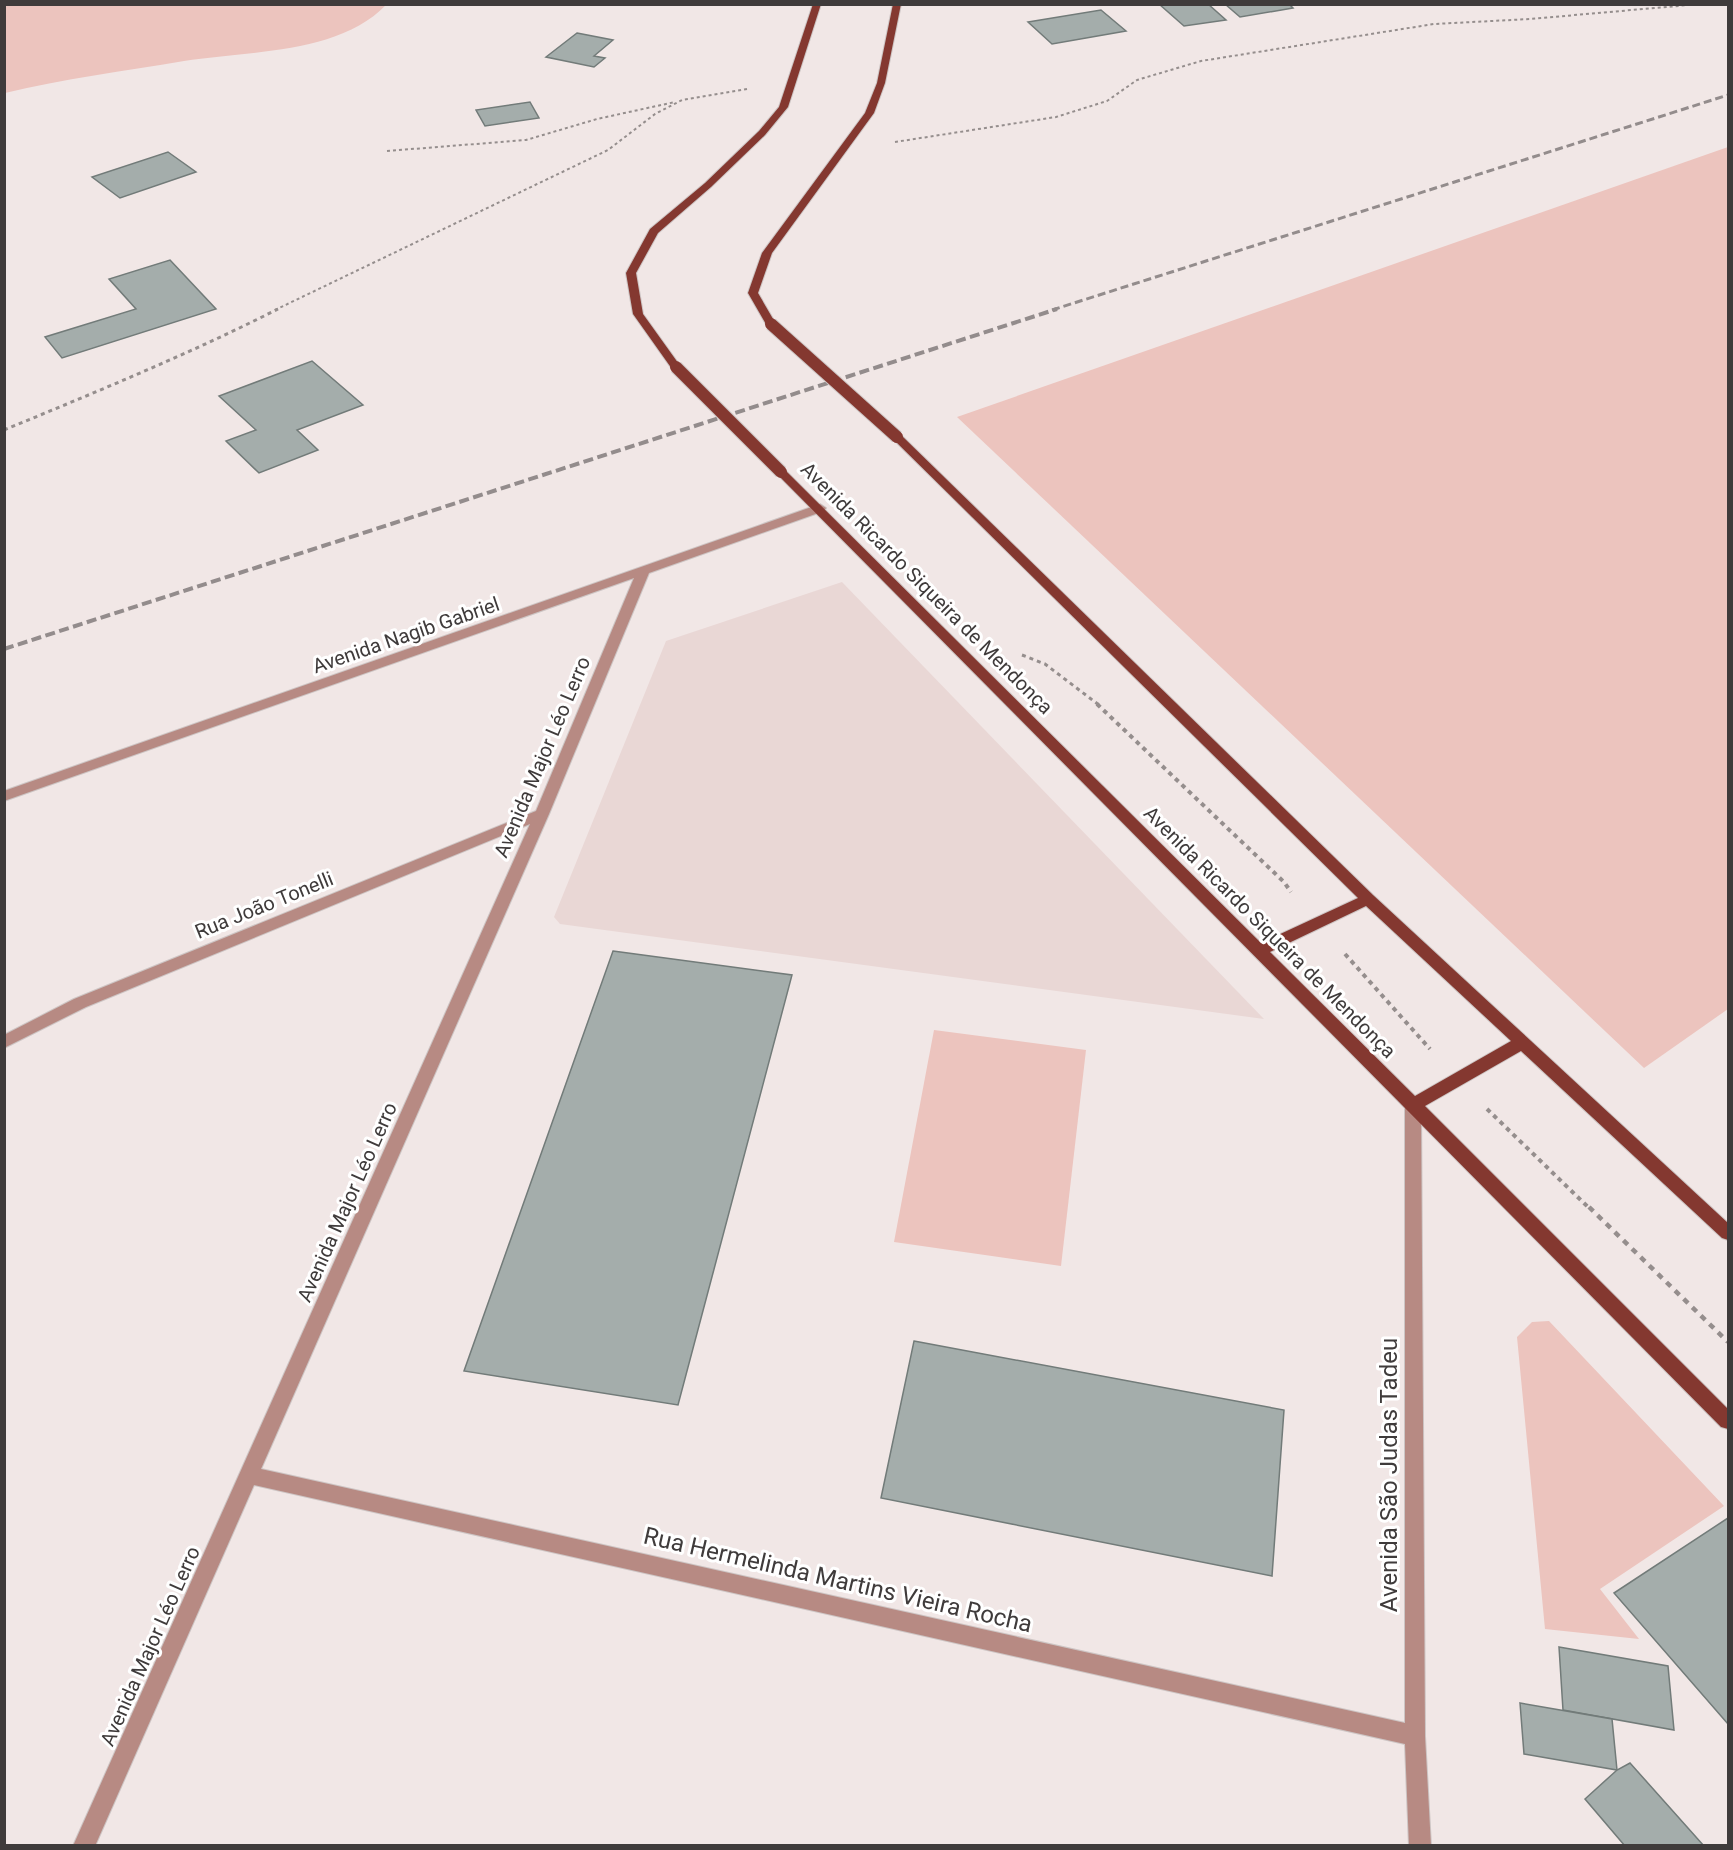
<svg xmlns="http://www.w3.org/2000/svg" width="1733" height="1850" font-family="Roboto,sans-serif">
<rect width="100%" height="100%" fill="#f1e7e6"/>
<!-- built -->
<path fill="#e9d7d5" d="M842,582L1264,1019L560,924L554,917L666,641Z"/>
<!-- green -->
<g fill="#ecc4be">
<path d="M4,5L5,4L386,5C339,54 248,51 184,61C125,71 63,79 5,93Z"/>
<path d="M1728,147V1009L1644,1068L957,417Z"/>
<path d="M934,1030L1086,1050L1061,1266L894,1242Z"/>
<path d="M1549,1321L1724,1506L1600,1589L1639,1639L1545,1629L1517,1337L1532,1322Z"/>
</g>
<!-- building -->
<g fill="#a4adab" stroke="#727b79" stroke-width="1.5">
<path d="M1159,4H1208L1226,20L1184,26Z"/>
<path d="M1225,4H1289L1293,8L1240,17Z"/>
<path d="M1101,10L1126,31L1052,44L1028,22Z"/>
<path d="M577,33L613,40L594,56L605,58L594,67L546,57Z"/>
<path d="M530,102L539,118L485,126L476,110Z"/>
<path d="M168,152L196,172L120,198L92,177Z"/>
<path d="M170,260L216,309L62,358L45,337L136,309L109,279Z"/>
<path d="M312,361L363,405L297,430L318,450L259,473L226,441L256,430L219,396Z"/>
<path d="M613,951L792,975L678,1405L464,1371Z"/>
<path d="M914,1341L1284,1410L1272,1576L881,1498Z"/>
<path d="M1728,1518V1724L1614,1593Z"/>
<path d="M1559,1647L1668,1666L1674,1730L1563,1710Z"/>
<path d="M1520,1703L1612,1719L1617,1770L1524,1754Z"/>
<path d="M1630,1763L1704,1846H1625L1585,1799L1617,1770Z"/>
</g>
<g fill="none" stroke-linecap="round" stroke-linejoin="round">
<defs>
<path id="minor" d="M820,504L826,508L824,511L649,573L549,814L261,1469L1405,1723V1105L1407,1100L1413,1099L1419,1100L1421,1105L1425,1736L1431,1846H1409L1405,1744L254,1485L95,1846H73L530,824L86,1007L4,1048V1035L74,999L536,811L634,578L4,801V791Z"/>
<g id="major">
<path d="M813,4H821L788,107L765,135L711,187L658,233L636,273L643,314L681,367L676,370L672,369L633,314L626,273L650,229L705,183L759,131L779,107Z"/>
<path d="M893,4H901L885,83L874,113L772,253L758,293L776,324L775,326H767L748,293L762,253L865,113L877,83Z"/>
<path d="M897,434L901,435L1373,895L1728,1223V1240L1722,1238L1521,1051L1425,1106L1728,1409V1429L1721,1427L775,472L781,468L785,470L1261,943L1358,898L893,439V435ZM1366,906L1511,1041L1415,1096L1270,952Z"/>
</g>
</defs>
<!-- minor casing -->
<use href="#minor" stroke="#cdc5c4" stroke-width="2"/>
<!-- major casing -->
<use href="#major" stroke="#cdc5c4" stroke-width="2"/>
<!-- path-far3 -->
<g stroke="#958e8d" stroke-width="2" stroke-dasharray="3 3" stroke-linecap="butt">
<path d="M895,142L1056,117L1107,101L1137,80L1201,61L1434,24L1530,19L1700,4"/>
<path d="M387,151L526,140L597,119L675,102"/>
<path d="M275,310L608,150L655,114L682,100L747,89"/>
</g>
<!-- path-far2 -->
<g stroke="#958e8d" stroke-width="3" stroke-dasharray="4 4" stroke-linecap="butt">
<path d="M4,430C96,392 189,354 278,309"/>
<path d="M1022,655L1045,664L1099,705"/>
</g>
<!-- path-far1 -->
<g stroke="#958e8d" stroke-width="4" stroke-dasharray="4.5 4.5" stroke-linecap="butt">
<path d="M1097,704L1284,882L1291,892"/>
<path d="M1345,954L1430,1049"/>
<path d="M1487,1109L1590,1209"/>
</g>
<!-- path -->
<path stroke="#958e8d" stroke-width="4.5" stroke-dasharray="6 6" stroke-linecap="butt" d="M1589,1207L1728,1342"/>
<!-- minor -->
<use href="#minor" fill="#b78a83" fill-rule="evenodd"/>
<!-- major -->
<use href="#major" fill="#843830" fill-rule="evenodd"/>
<!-- rail-far1 -->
<path stroke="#938c8c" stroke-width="3" stroke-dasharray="8 4" stroke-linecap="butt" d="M1052,310L1728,95"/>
<!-- rail -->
<path stroke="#938c8c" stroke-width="4" stroke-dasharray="10 4.5" stroke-linecap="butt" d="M4,649L1057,309"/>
<defs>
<g id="major-bridge">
<path d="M771,324L897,437"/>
<path d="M676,367L781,472"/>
</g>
</defs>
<!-- major-bridge casing -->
<use href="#major-bridge" stroke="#cdc5c4" stroke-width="14" stroke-linecap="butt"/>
<!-- major-bridge -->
<use href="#major-bridge" stroke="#843830" stroke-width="12"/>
</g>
<g text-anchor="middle" stroke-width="6" stroke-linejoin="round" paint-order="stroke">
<!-- street labels -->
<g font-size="20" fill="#3f3b3b" stroke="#fff">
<text transform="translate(927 588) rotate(45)" y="7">Avenida Ricardo Siqueira de Mendonça</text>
<text transform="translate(406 635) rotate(-19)" y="7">Avenida Nagib Gabriel</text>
<text transform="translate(542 757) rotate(-67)" y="7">Avenida Major Léo Lerro</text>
<text transform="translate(264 905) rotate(-22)" y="7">Rua João Tonelli</text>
<text transform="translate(1270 932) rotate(45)" y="7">Avenida Ricardo Siqueira de Mendonça</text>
<text transform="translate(347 1202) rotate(-66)" y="7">Avenida Major Léo Lerro</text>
<text transform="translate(150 1646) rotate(-66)" y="7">Avenida Major Léo Lerro</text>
</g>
<!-- near-street labels -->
<g font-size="24" fill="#3f3b3b" stroke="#fff">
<text transform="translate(1389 1475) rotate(-90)" y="8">Avenida São Judas Tadeu</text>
<text transform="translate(838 1580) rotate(13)" y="8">Rua Hermelinda Martins Vieira Rocha</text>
</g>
</g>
<!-- border -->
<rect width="1733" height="1850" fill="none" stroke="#3f3b3b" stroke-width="12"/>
</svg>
